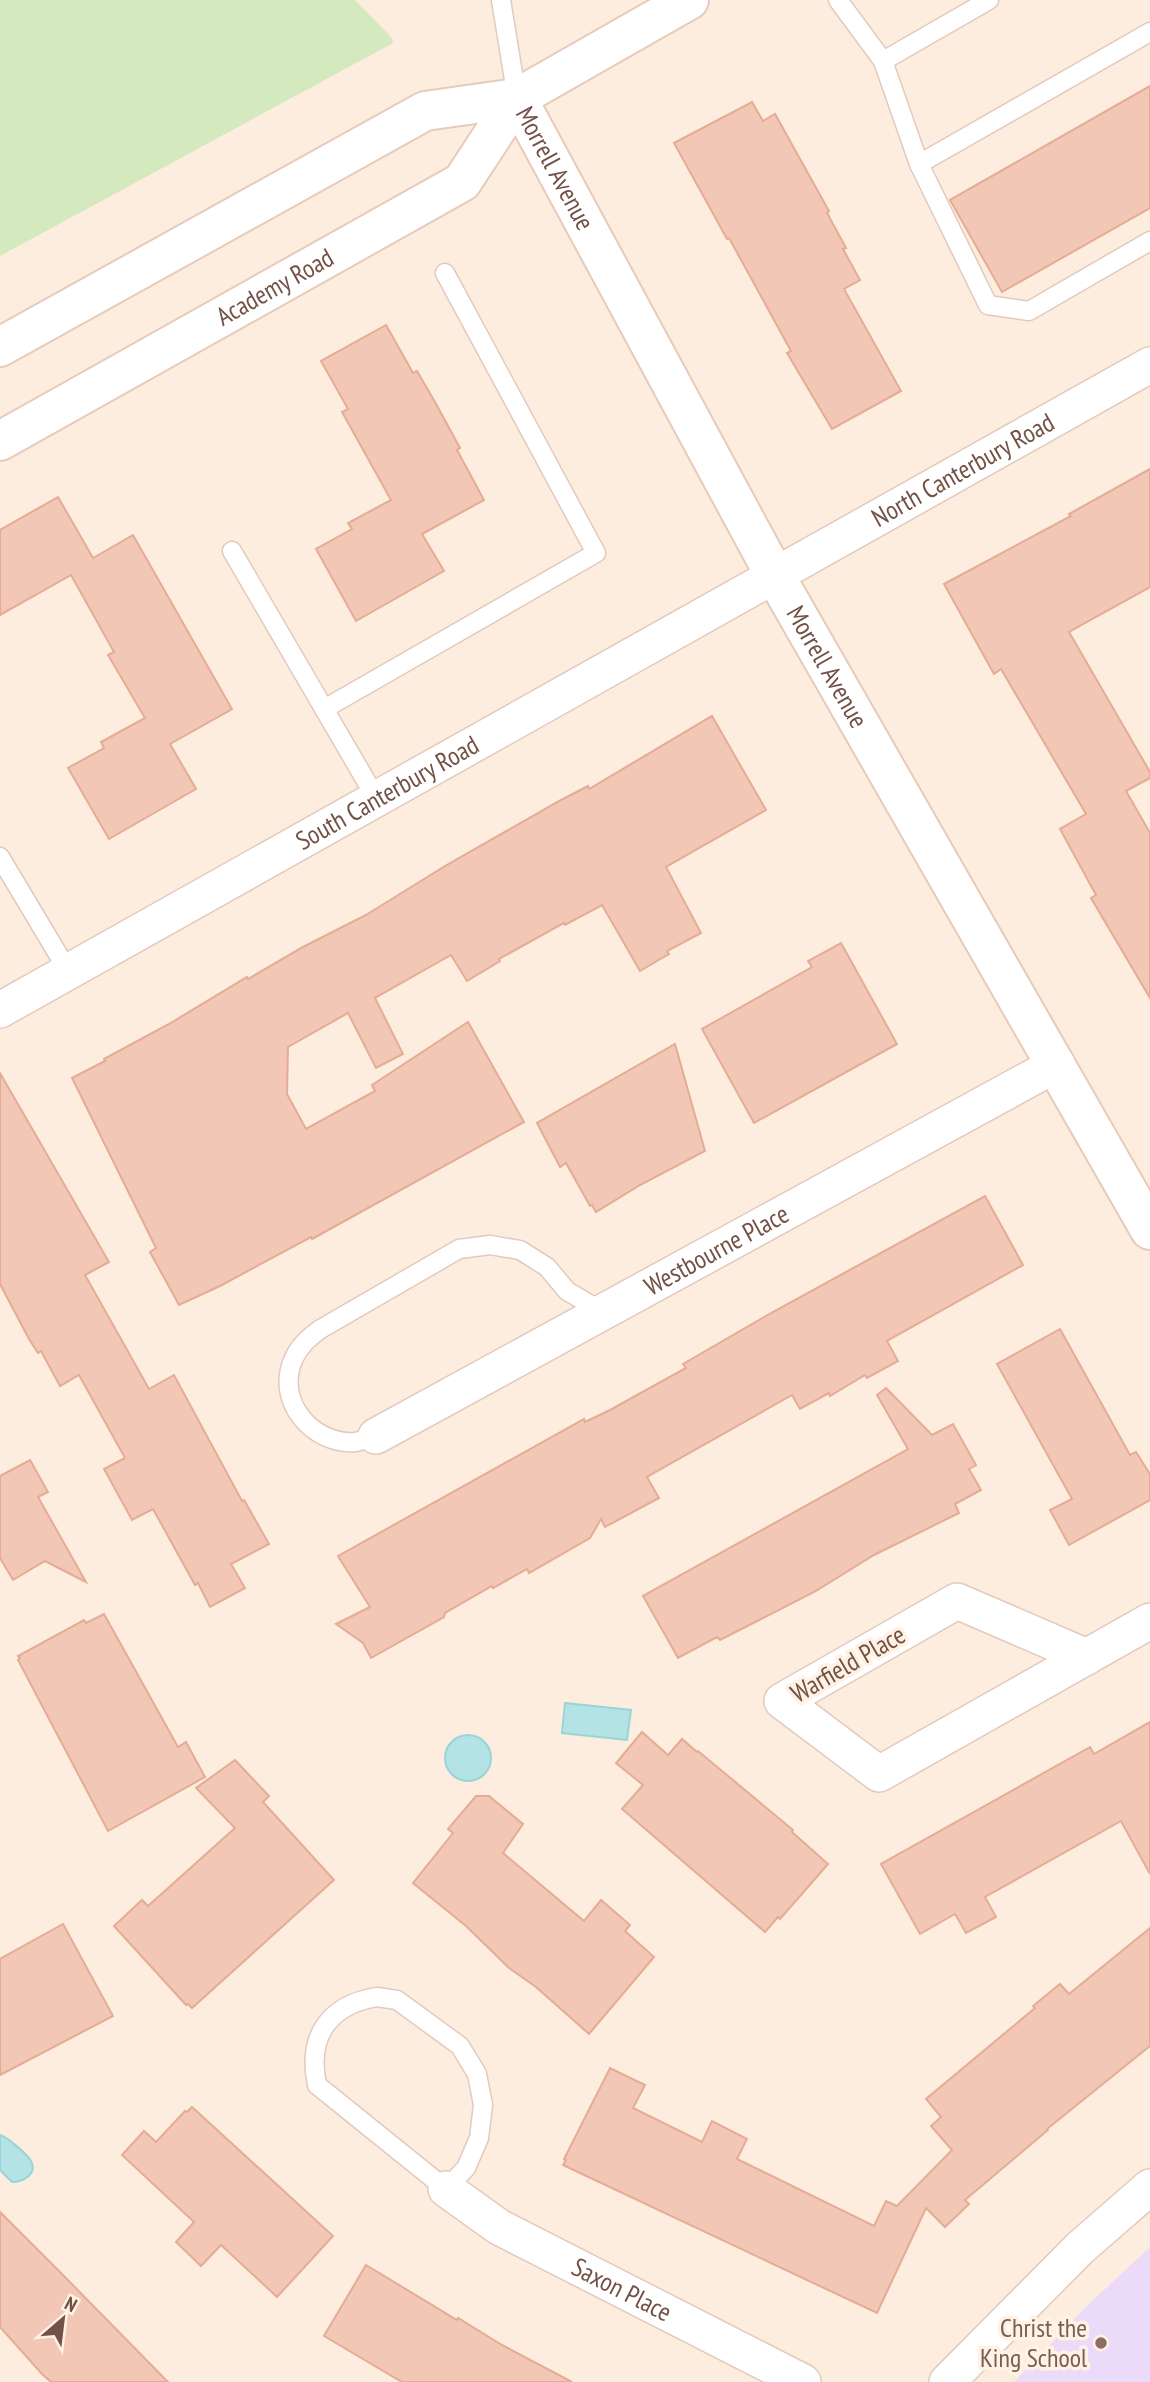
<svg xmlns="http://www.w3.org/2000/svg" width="1150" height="2382" font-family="'PT Sans Narrow',sans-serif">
<rect width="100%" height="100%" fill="#fcedde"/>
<!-- education -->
<path fill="#ebdbf8" d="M1150,2247V2382H1014L1089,2304Z"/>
<!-- green -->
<path fill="#d4e9bd" d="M0,0H355L392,38L393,43L0,256Z"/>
<!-- water -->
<g fill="#b3e3e5" stroke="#99d4d7" stroke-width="2">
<path d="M565,1703L631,1710L627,1740L562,1733Z"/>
<circle cx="468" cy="1758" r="23"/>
<path d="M0,2135C7,2137 27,2154 31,2161C38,2175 22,2182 12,2182L0,2170Z"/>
</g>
<!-- building -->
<g fill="#f2c7b5" stroke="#e5ac95" stroke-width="2">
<path d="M1150,86V208L1002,292L950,200Z"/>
<path d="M752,102L763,121L775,114L829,211L827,213L846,248L843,249L860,280L844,289L901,391L832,429L787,353L791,351L729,238L727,239L674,143Z"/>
<path d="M386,325L413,373L417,371L435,402L460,448L457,450L484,500L422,534L444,571L356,621L316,549L352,529L348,523L391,500L342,412L348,409L321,361Z"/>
<path d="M1150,469V587L1069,632L1150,772V778L1126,791L1150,833V998L1091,898L1096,895L1060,829L1086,814L1001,669L994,674L944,584L1071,516L1069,514Z"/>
<path d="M58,497L93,558L133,535L232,709L170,744L196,789L109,839L68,768L104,748L101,742L145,718L108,655L114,652L71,575L0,615V530Z"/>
<path d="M712,716L766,810L666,867L701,933L667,951L669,954L640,971L602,905L565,925L564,923L499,959L500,961L467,981L451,955L375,998L403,1054L376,1068L348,1013L288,1047L287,1094L306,1129L375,1091L372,1085L468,1022L524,1122L312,1239L311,1237L220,1286L179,1305L150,1252L156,1248L72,1078L105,1061L104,1059L169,1024L247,977L248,979L303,947L366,915L445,866L561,800L588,786L589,789Z"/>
<path d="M841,943L897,1044L754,1123L702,1029L812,967L808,961Z"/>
<path d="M675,1044L705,1151L640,1185L596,1212L592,1205L590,1206L566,1163L560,1167L537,1123Z"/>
<path d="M0,1073L109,1262L85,1275L149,1389L174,1375L242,1501L244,1500L269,1544L231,1564L245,1588L210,1607L198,1583L195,1585L153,1509L132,1520L104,1469L125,1458L79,1375L60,1386L41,1351L38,1353L29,1339L0,1284Z"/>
<path d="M985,1196L1023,1265L887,1341L898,1361L867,1378L865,1375L830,1396L829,1393L800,1409L792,1395L647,1477L659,1498L605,1527L601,1519L590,1538L529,1573L527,1569L493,1588L492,1586L445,1613L444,1617L371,1658L363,1643L336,1624L370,1607L338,1556L584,1419L585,1422L610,1410L686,1368L683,1364L771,1313Z"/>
<path d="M1060,1329L1130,1455L1136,1452L1150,1474V1500L1069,1545L1050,1510L1072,1499L997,1364Z"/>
<path d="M886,1388L932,1435L953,1424L976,1465L969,1469L981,1490L955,1504L959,1513L874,1555L816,1591L720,1640L717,1637L678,1658L643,1596L908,1449L877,1395Z"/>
<path d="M30,1460L48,1492L38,1497L86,1582L45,1561L13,1580L0,1558V1476Z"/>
<path d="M104,1614L178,1747L186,1742L205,1777L108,1831L18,1660L20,1658L18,1656L84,1620L86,1623Z"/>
<path d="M1150,1722V1874L1121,1821L985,1897L996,1917L966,1933L955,1914L920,1934L881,1864L1090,1747L1094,1754Z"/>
<path d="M642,1732L668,1755L682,1739L697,1752L698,1751L793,1830L792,1832L828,1864L780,1919L778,1917L765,1932L622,1809L643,1785L616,1763Z"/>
<path d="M235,1760L269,1796L263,1802L334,1880L192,2008L188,2004L186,2005L114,1926L142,1900L148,1906L235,1828L196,1788Z"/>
<path d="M476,1796H489L523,1824L503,1853L584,1921L601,1900L630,1925L625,1931L654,1957L589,2034L536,1987L509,1968L466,1926L413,1883L453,1833L448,1829Z"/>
<path d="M63,1924L113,2016L0,2075V1959Z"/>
<path d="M1150,1928V2046L1047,2129L1048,2130L965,2200L969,2204L945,2227L926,2208L877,2313L563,2165L566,2160L564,2159L610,2068L645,2085L633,2108L702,2142L712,2121L747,2139L737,2159L874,2226L886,2201L897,2206L952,2150L931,2126L941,2117L926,2099L1035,2008L1033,2006L1060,1984L1069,1994Z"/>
<path d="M192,2107L333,2236L277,2297L221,2245L201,2266L176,2242L194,2222L122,2155L144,2131L156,2142L185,2111L187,2112Z"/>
<path d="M0,2212L61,2273L168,2382H51L42,2374L0,2327Z"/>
<path d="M366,2265L457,2320L458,2318L502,2345L572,2382H402L324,2336Z"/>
</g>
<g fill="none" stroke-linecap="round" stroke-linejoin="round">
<defs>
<g id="lane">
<path d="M501,0L517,98"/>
<path d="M838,0L883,61L919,164L1150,32"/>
<path d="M883,61L989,0"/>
<path d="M919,164L988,305L1029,311L1150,241"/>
<path d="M232,551L376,798"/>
<path d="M324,709L596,553L445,273"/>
<path d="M0,857L68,971"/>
<path d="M376,1436C370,1438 362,1441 355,1442C312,1445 274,1400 294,1358C300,1345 309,1338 319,1330L459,1249L490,1245L520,1250L547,1267L567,1291L603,1312"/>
<path d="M377,1997L397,2000L460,2046L477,2074L483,2105L479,2138L466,2168L446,2189L317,2085C307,2037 328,2005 377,1997Z"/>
</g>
<g id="street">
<path id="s1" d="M0,1010L1150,365"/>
<path id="s2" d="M376,1436L1057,1064"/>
<path d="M1087,1657L957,1601L782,1701L879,1774L1150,1621"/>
<path id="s3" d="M446,2189L499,2227L803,2382"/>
<path d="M947,2382L1080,2248L1150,2187"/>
</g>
<g id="secondary">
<path id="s4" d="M517,98L774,574L1150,1230"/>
<path d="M0,347L425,111L517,98L689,0"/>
<path id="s5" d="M0,441L462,182L517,98"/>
</g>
</defs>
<!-- lane casing -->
<use href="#lane" stroke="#e2cabd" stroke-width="21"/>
<!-- street casing -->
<use href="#street" stroke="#e2cabd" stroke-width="38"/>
<!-- secondary casing -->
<use href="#secondary" stroke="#e7cbba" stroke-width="42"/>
<!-- lane -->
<use href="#lane" stroke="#fff" stroke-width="18"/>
<!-- street -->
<use href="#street" stroke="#fff" stroke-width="35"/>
<!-- secondary -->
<use href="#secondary" stroke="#fff" stroke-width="38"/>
</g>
<!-- markers -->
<circle fill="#8d6e63" stroke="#fff2e4" stroke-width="2.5" cx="1101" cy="2343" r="7"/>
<g text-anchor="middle" stroke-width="7" stroke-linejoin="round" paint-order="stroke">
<!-- street labels -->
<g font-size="26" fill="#725146" stroke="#fff2e4">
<text dy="9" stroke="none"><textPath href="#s4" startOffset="80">Morrell Avenue</textPath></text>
<text dy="9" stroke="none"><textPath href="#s5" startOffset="315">Academy Road</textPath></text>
<text dy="9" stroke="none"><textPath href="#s1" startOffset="1104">North Canterbury Road</textPath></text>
<text dy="9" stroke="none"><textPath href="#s4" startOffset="648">Morrell Avenue</textPath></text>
<text dy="9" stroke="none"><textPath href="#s1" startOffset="444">South Canterbury Road</textPath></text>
<text dy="9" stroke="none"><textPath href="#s2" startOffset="388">Westbourne Place</textPath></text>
<text transform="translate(848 1664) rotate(-30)" y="9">Warfield Place</text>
<text dy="9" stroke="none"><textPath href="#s3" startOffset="203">Saxon Place</textPath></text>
</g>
<!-- education labels -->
<g font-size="26" fill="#785e54" stroke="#fff2e4" text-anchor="end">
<text x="1087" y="2337">Christ the<tspan x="1087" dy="30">King School</tspan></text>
</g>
</g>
<!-- north arrow -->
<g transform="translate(63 2319) rotate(28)" stroke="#fff2e4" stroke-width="5" paint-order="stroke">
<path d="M0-5L12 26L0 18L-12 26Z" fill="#725146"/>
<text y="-10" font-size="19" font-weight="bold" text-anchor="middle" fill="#725146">N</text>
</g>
</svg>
